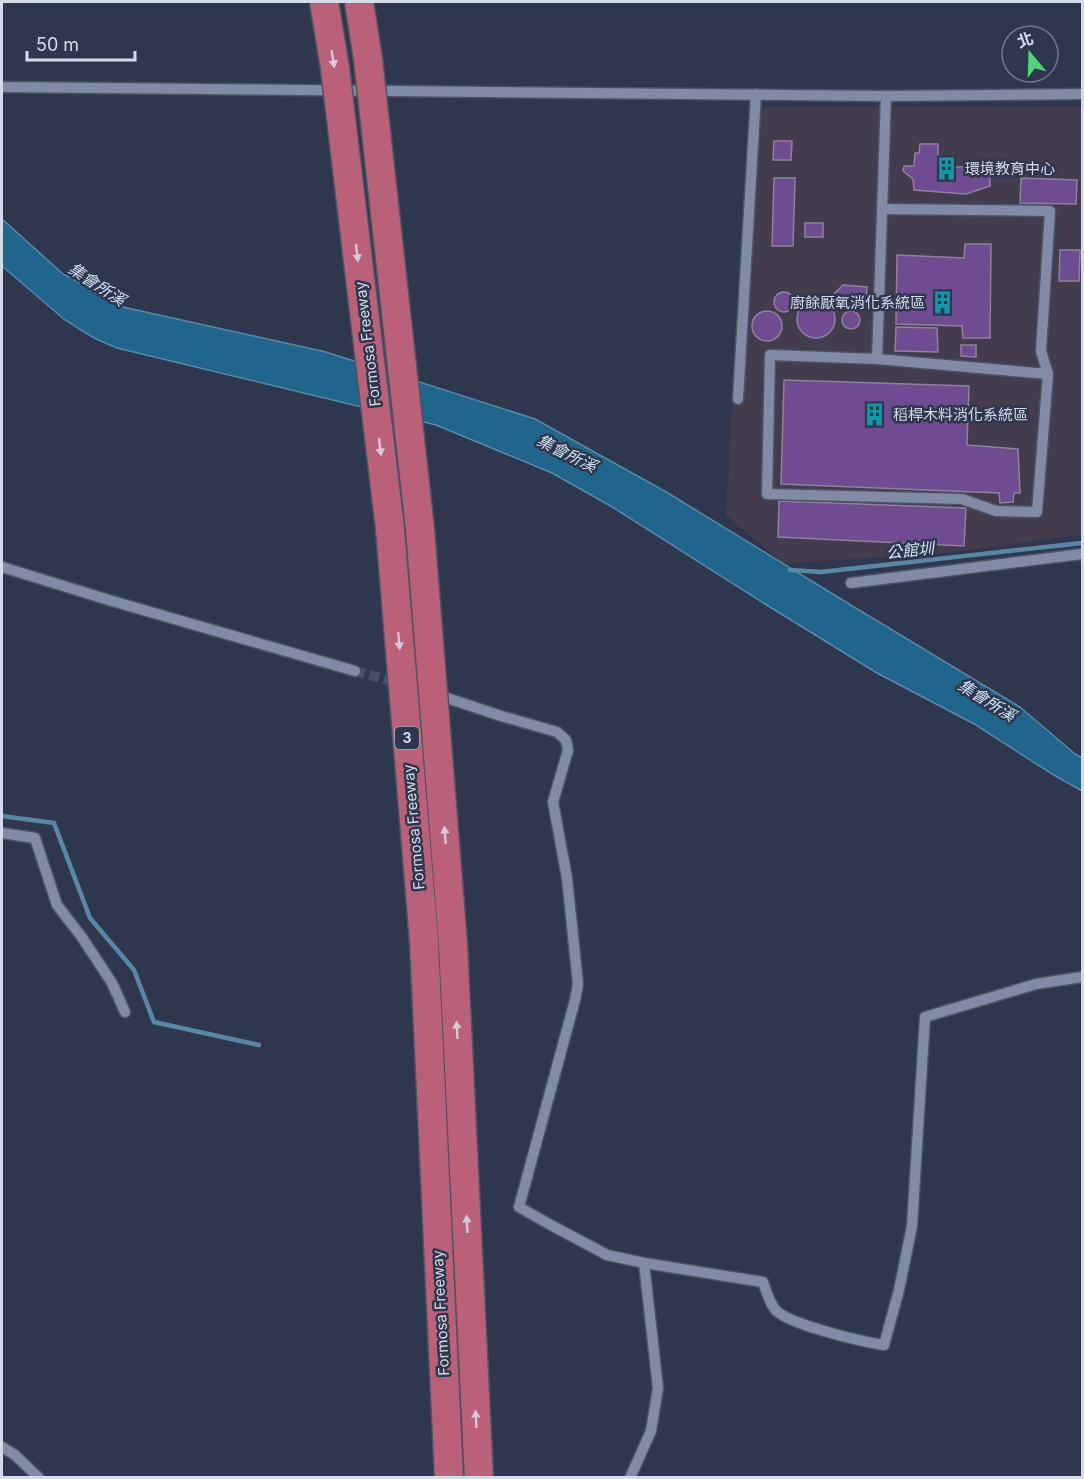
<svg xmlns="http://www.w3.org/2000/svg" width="1084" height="1479" font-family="Inter,'Noto Sans TC',sans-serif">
<rect width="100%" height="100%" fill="#2f374e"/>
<!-- industrial -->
<path fill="#433c4c" d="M749,107H1082V535L935,554L783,563L726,515Z"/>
<!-- water -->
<path fill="#20658b" stroke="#5788a8" stroke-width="1.5" d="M2,219L63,274L123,307L326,352L535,419L668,493L854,607L1020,707L1075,754L1082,758V791L1052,774L976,725L877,673L765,604L614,508L552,473L436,425L117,348L94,338L65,320L2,266Z"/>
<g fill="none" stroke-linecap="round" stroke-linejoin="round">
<!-- stream -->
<g stroke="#5788a8" stroke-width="4.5">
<path d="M790,570L821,572L1082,543"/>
<path d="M2,816L54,823L90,918L134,970L154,1022L259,1045"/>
</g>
</g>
<!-- building -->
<g fill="#6f4b91" stroke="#8e819c" stroke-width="1.5">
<path d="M774,141H792L791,160H773Z"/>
<path d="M920,144H938V156H942L941,167H990V186L966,194L914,190L913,179L903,171L904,166H914L915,153H919Z"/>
<path d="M774,178H795L793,246H772Z"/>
<path d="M1021,178L1077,180L1076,204L1020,203Z"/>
<rect x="805" y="223" width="18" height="14"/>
<path d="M965,244H991L990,338H963L962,326L896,324L897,255L964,258Z"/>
<path d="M1060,250H1080L1079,281H1059Z"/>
<path d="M843,285L867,287L866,301H863V308H843L832,296Z"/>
<circle cx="784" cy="302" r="10"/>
<circle cx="816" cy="319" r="19"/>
<circle cx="851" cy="320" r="9"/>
<circle cx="767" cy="326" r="15"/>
<path d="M896,327L937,328L938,352L895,351Z"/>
<path d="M961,345H976V357L961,356Z"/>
<path d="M784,380L969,386L967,445L1018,449L1020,493H1014L1013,502L1000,503L999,493L781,484Z"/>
<path d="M779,501L966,508L964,546L778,537Z"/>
</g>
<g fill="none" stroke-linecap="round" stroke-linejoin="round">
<!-- minor-tunnel -->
<path stroke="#485065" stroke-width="10" stroke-dasharray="10 5" stroke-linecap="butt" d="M355,671L402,684"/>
<defs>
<g id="minor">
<path d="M2,87L886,96L1082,94"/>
<path d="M882,209L1050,211L1041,351L1048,374L1037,512L996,511L962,499L767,494L770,355L877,359L1048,374"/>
<path d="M877,359L886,96"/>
<path d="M738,399L756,94"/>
<path d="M2,567L112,601L355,671"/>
<path d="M851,583L1082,554"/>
<path d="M435,694L498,715L557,732L566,740L568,750L553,802L567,878L578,984L575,1000L519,1207L549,1224L607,1255L644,1263L763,1282C766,1290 769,1301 774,1308C784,1324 864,1342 884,1345L899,1290L912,1226L925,1017L1036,984L1082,977"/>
<path d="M2,833L35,838L57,905L81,936L112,983L125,1012"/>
<path d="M2,1447L15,1455L39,1478"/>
<path d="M630,1478L651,1431L658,1388L644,1263"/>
</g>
</defs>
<!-- minor casing -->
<use href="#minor" stroke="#4c5366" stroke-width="13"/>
<!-- minor -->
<use href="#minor" stroke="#818ba6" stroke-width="10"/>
<defs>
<g id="highway-bridge">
<path d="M324,2L335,68L390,529L424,941L449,1478"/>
<path d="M359,2L368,59L420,529L453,944L479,1478"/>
</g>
</defs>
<!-- highway-bridge casing -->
<use href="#highway-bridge" stroke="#4c5366" stroke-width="31" stroke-linecap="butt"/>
<!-- highway-bridge -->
<use href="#highway-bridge" stroke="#ba6078" stroke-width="28"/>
</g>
<!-- one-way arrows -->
<defs><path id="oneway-solid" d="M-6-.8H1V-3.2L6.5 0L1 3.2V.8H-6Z" transform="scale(1.5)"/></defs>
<g fill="#d2c9d9">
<use href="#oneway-solid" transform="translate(333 59) rotate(81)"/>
<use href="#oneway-solid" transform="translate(357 253) rotate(83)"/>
<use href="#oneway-solid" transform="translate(380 447) rotate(83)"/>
<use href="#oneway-solid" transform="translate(399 641) rotate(85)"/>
<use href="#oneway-solid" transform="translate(445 835) rotate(-95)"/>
<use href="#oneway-solid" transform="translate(457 1030) rotate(-93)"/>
<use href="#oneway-solid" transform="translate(467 1224) rotate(-93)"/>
<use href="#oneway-solid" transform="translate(476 1419) rotate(-93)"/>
</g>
<!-- icons -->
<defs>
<symbol id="building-bare" viewBox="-9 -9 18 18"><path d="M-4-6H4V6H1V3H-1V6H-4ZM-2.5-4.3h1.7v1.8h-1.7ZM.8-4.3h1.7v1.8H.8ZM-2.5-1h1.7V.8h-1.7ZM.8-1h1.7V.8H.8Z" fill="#0f9aa8" stroke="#2f374e" stroke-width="2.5" paint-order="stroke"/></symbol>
</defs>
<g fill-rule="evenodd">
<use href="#building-bare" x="930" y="152" width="33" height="33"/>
<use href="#building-bare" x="926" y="286" width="33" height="33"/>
<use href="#building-bare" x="858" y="398" width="33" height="33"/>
</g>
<g text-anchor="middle" stroke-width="5" stroke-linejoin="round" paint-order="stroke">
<!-- shield labels -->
<rect fill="#2f374e" stroke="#a4aabb" stroke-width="1.5" x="395" y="727" width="24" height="22" rx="4.5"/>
<g font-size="14" font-weight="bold" fill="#d6dbea">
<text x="407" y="743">3</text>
</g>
<!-- poi labels -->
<g font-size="15" fill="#d6dbea" stroke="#2f374e" text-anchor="start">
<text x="965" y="174">環境教育中心</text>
<text x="925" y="308" text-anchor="end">廚餘厭氧消化系統區</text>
<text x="893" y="420">稻桿木料消化系統區</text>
</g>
<!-- street labels -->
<g font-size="15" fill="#d6dbea" stroke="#2f374e">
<text transform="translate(368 344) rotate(-97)" y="5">Formosa Freeway</text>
<text transform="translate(414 827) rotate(-95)" y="5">Formosa Freeway</text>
<text transform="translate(441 1313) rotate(-93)" y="5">Formosa Freeway</text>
</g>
<!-- water labels -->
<g font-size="16" font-style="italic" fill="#d2e6f4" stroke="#2f374e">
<text transform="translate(97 284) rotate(33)" y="6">集會所溪</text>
<text transform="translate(567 453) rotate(26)" y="6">集會所溪</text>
<text transform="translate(910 550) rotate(-6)" y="6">公館圳</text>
<text transform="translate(987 700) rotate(32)" y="6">集會所溪</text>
</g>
</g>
<!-- border -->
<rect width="1084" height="1479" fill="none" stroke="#d6dbea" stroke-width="6"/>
<!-- north arrow -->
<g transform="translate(1030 54) rotate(341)"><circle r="28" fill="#2f374e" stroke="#72798c" stroke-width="1.5"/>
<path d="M0-4.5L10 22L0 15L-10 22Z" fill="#4dd676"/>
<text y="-9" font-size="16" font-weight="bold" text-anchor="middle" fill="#d6dbea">北</text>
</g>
<!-- scale -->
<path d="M27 51v9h108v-9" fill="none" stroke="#d6dbea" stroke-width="3"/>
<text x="36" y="51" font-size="18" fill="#d6dbea" stroke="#2f374e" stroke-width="4.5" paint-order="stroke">50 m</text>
</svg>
